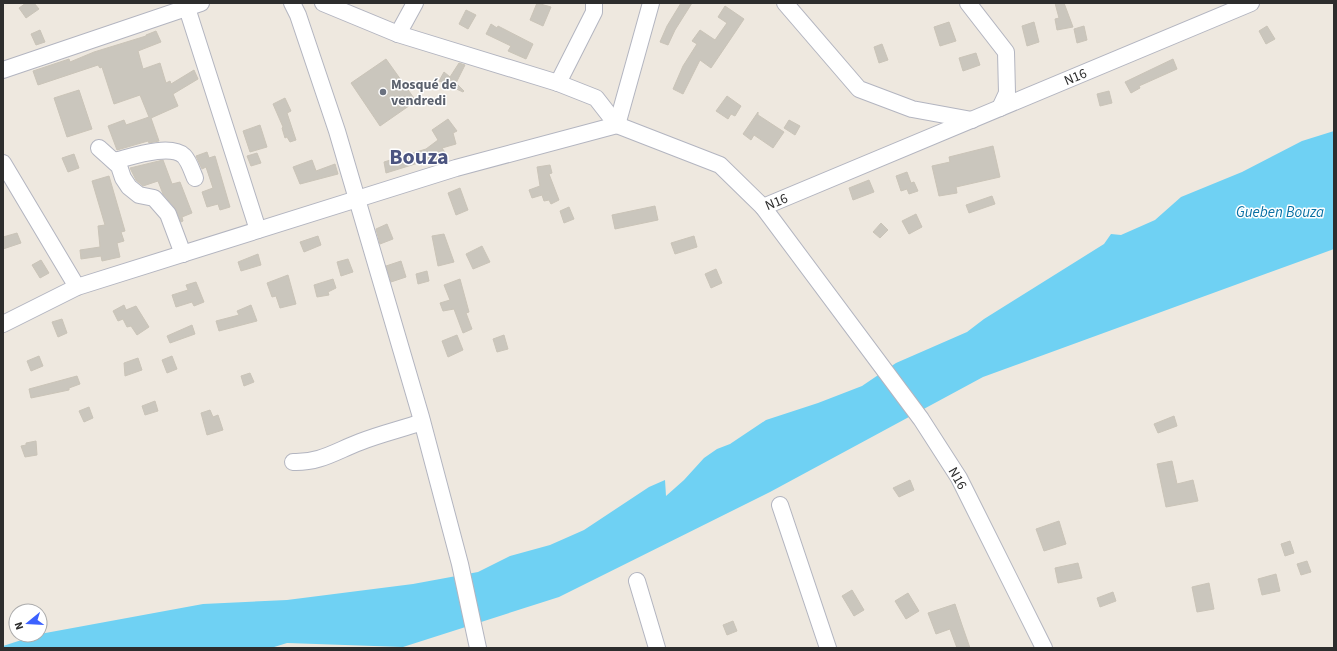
<svg xmlns="http://www.w3.org/2000/svg" width="1337" height="651" font-family="'Source Sans 3',sans-serif">
<rect width="100%" height="100%" fill="#eee8df"/>
<!-- water -->
<path fill="#6fd1f3" d="M1334,131V249L983,377L770,492L559,597L403,647L287,643L271,648H3V646L40,634L203,604L287,600L413,584L478,572L510,556L550,545L584,530L649,487L665,480L666,496L684,480L704,458L717,449L730,444L766,420L818,403L862,386L896,363L967,332L984,319L1104,244L1111,234L1121,235L1155,220L1181,197L1242,172L1302,141Z"/>
<!-- building -->
<g fill="#cac6bd" stroke="#cac4b8">
<path d="M26,3H34L39,9L26,18L19,8Z"/>
<path d="M537,3L551,7L543,26L530,20Z"/>
<path d="M681,3H692L675,30L668,45L660,42L667,26Z"/>
<path d="M1055,3H1064L1073,27L1057,30L1055,19L1059,18Z"/>
<path d="M725,6L744,19L736,31L711,68L700,60L683,94L673,89L683,66L697,44L692,41L700,30L715,40L727,23L718,17Z"/>
<path d="M466,10L476,15L468,29L459,24Z"/>
<path d="M949,22L956,41L940,46L934,27Z"/>
<path d="M1034,22L1039,42L1027,46L1022,26Z"/>
<path d="M491,24L497,28L498,26L533,44L526,59L508,51L511,46L486,34Z"/>
<path d="M1084,26L1087,40L1077,43L1074,29Z"/>
<path d="M1267,26L1275,39L1266,44L1259,31Z"/>
<path d="M40,30L45,42L36,45L31,34Z"/>
<path d="M156,31L161,42L138,51L143,69L160,63L166,83L170,81L171,84L194,70L198,79L173,94L178,106L151,118L159,141L149,143L148,141L117,150L108,126L124,120L126,125L149,117L140,95L114,104L102,67L100,68L98,65L38,85L33,71L69,59L70,62L94,52L146,36V35Z"/>
<path d="M882,44L888,60L879,63L874,47Z"/>
<path d="M976,53L980,65L963,71L959,58Z"/>
<path d="M386,59L416,101L380,126L351,83Z"/>
<path d="M1173,59L1177,69L1139,86L1140,88L1131,93L1125,82Z"/>
<path d="M459,63L465,65L456,83L464,91L463,92L439,81L444,72L450,77Z"/>
<path d="M79,90L92,129L67,137L54,98Z"/>
<path d="M1109,91L1112,103L1100,106L1097,94Z"/>
<path d="M727,96L741,106L735,116L731,114L728,119L716,111Z"/>
<path d="M285,98L291,111L287,113L296,140L290,142L287,137L285,138L282,128L283,127L273,104Z"/>
<path d="M758,112V115L784,132L773,148L754,135L751,140L743,134Z"/>
<path d="M448,119L457,131L453,133L456,144L442,148L446,154L433,162L431,159L386,173L384,162L426,149L438,140L432,130Z"/>
<path d="M789,120L800,126L795,135L784,128Z"/>
<path d="M260,125L267,147L250,152L243,131Z"/>
<path d="M993,146L1000,177L956,187L957,193L939,196L932,166L950,162L949,157Z"/>
<path d="M207,152L209,158L215,156L230,207L220,210L218,204L207,207L202,192L213,188L206,167L202,169L196,156Z"/>
<path d="M257,153L261,163L251,166L247,156Z"/>
<path d="M74,154L79,168L68,172L62,158Z"/>
<path d="M163,160L172,184L180,182L192,213L182,217L183,221L181,222L175,208L163,194L158,181L143,186L136,180L130,168Z"/>
<path d="M312,160L316,171L335,164L338,174L300,184L293,167Z"/>
<path d="M550,165L552,173L549,174L559,200L551,204L549,200L544,201L542,195L532,198L529,190L540,186L537,167Z"/>
<path d="M907,172L911,183L914,182L918,191L909,194L907,189L901,191L896,176Z"/>
<path d="M109,176L125,231L121,232L124,241L117,243L120,257L102,261L101,256L81,259L80,250L100,247L98,226L105,225L92,181Z"/>
<path d="M869,180L874,192L853,200L849,188Z"/>
<path d="M460,188L468,210L456,215L448,193Z"/>
<path d="M992,196L995,204L969,213L966,205Z"/>
<path d="M655,206L658,220L615,229L612,215Z"/>
<path d="M569,207L574,219L564,223L560,211Z"/>
<path d="M916,214L922,227L909,234L902,221Z"/>
<path d="M881,223L888,230L880,238L873,232Z"/>
<path d="M387,224L393,239L380,244L376,229Z"/>
<path d="M17,233L21,243L3,249V237Z"/>
<path d="M444,234L454,262L438,266L432,236Z"/>
<path d="M318,236L321,245L304,252L300,242Z"/>
<path d="M694,236L697,247L675,254L671,243Z"/>
<path d="M482,246L490,262L473,269L466,254Z"/>
<path d="M258,254L261,265L241,271L238,262Z"/>
<path d="M348,259L353,272L341,276L337,262Z"/>
<path d="M41,260L49,273L40,278L32,265Z"/>
<path d="M401,261L406,277L391,282L386,266Z"/>
<path d="M716,269L722,283L711,288L705,274Z"/>
<path d="M427,271L429,281L418,284L416,274Z"/>
<path d="M288,275L296,304L280,308L276,296L272,297L267,283Z"/>
<path d="M333,279L336,288L328,292L329,295L317,297L314,285Z"/>
<path d="M460,279L469,312L466,313L472,329L463,333L454,309L443,311L440,303L450,300L444,285Z"/>
<path d="M196,282L204,302L194,306L192,302L176,307L172,295L188,290L186,285Z"/>
<path d="M124,305L126,310L136,306L149,327L137,335L131,326L127,327L123,319L118,321L113,311Z"/>
<path d="M251,305L257,321L219,331L216,321L239,315L237,311Z"/>
<path d="M62,319L67,333L58,337L52,322Z"/>
<path d="M192,325L195,334L170,343L167,336Z"/>
<path d="M457,335L463,350L448,357L442,341Z"/>
<path d="M504,335L508,349L497,352L493,339Z"/>
<path d="M39,356L43,366L31,371L27,361Z"/>
<path d="M172,356L177,369L167,373L162,360Z"/>
<path d="M138,358L142,370L125,376L124,363Z"/>
<path d="M250,373L254,382L244,386L241,376Z"/>
<path d="M77,376L80,384L69,388V390L31,398L29,389Z"/>
<path d="M155,401L158,411L145,415L142,406Z"/>
<path d="M89,407L93,418L84,422L79,411Z"/>
<path d="M210,410L213,417L218,415L223,430L207,435L201,413Z"/>
<path d="M1174,416L1177,426L1158,433L1154,424Z"/>
<path d="M36,441L37,455L25,457L21,446L26,445V443Z"/>
<path d="M1172,461L1177,484L1193,480L1198,501L1166,507L1157,464Z"/>
<path d="M910,480L914,490L899,497L893,488Z"/>
<path d="M1059,521L1066,544L1044,551L1036,529Z"/>
<path d="M1290,541L1294,553L1285,556L1281,544Z"/>
<path d="M1307,561L1311,572L1301,575L1297,564Z"/>
<path d="M1078,563L1082,578L1058,583L1055,568Z"/>
<path d="M1276,574L1280,591L1262,595L1258,579Z"/>
<path d="M1209,583L1214,609L1197,612L1192,587Z"/>
<path d="M852,590L864,610L854,616L842,596Z"/>
<path d="M1113,592L1116,601L1100,607L1097,598Z"/>
<path d="M908,593L919,611L906,619L895,601Z"/>
<path d="M955,604L962,625L970,648H957L950,629L936,634L928,613Z"/>
<path d="M733,621L737,631L727,635L723,625Z"/>
</g>
<g fill="none" stroke-linecap="round" stroke-linejoin="round">
<defs>
<g id="minor">
<path d="M292,3L298,15L337,131L421,417L460,564L478,648"/>
<path d="M323,3L398,34L558,83L596,98L617,125L720,165L763,207"/>
<path d="M785,3L859,89L912,109L972,120"/>
<path d="M968,3L1006,52L1007,93L1000,108"/>
<path d="M187,8L258,230"/>
<path d="M398,34L415,3"/>
<path d="M3,70L201,3"/>
<path d="M558,83L594,12V3"/>
<path d="M617,125L651,3"/>
<path d="M99,148L119,166L123,178L129,187L139,195L154,198L168,214L183,254"/>
<path d="M114,161C131,157 170,143 184,156C189,161 192,171 195,178"/>
<path d="M3,163L77,287"/>
<path d="M3,324L77,287L456,168L617,125"/>
<path d="M293,462C320,463 336,451 360,442C380,434 402,429 422,422"/>
<path d="M780,505L828,648"/>
<path d="M637,581L657,648"/>
<path id="s1" d="M1044,648L959,478L921,419L763,207L1251,3"/>
</g>
</defs>
<!-- minor casing -->
<use href="#minor" stroke="#b3b5c0" stroke-width="18"/>
<!-- minor -->
<use href="#minor" stroke="#fff" stroke-width="16"/>
</g>
<!-- markers -->
<circle fill="#6b7280" stroke="#fff" stroke-width="1.5" cx="383" cy="92" r="4"/>
<g text-anchor="middle" stroke-width="3" stroke-linejoin="round" paint-order="stroke">
<!-- street labels -->
<g font-size="14" fill="#2d2d2d" stroke="#fff">
<text dy="5" stroke="none"><textPath href="#s1" startOffset="863">N16</textPath></text>
<text dy="5" stroke="none"><textPath href="#s1" startOffset="539">N16</textPath></text>
<text transform="translate(958 478) rotate(60)" y="5">N16</text>
</g>
<!-- worship labels -->
<g font-size="14" font-weight="bold" fill="#5b616d" stroke="#fff" text-anchor="start">
<text x="391" y="89">Mosqué de<tspan x="391" dy="16">vendredi</tspan></text>
</g>
<!-- water labels -->
<g font-size="15" font-style="italic" fill="#0970a4" stroke="#fff">
<text x="1280" y="217">Gueben Bouza</text>
</g>
<!-- town labels -->
<g font-size="22" font-weight="bold" fill="#4b5480" stroke="#fff">
<text x="419" y="164">Bouza</text>
</g>
</g>
<!-- border -->
<rect width="1337" height="651" fill="none" stroke="#2d2d2d" stroke-width="8"/>
<!-- north arrow -->
<g transform="translate(28 623) rotate(252)"><circle r="19" fill="#ffffff" stroke="#ababab"/>
<path d="M0-3L7 15L0 10L-7 15Z" fill="#3b61ff"/>
<text y="-6" font-size="11" font-weight="bold" text-anchor="middle" fill="#2d2d2d">N</text>
</g>
</svg>
